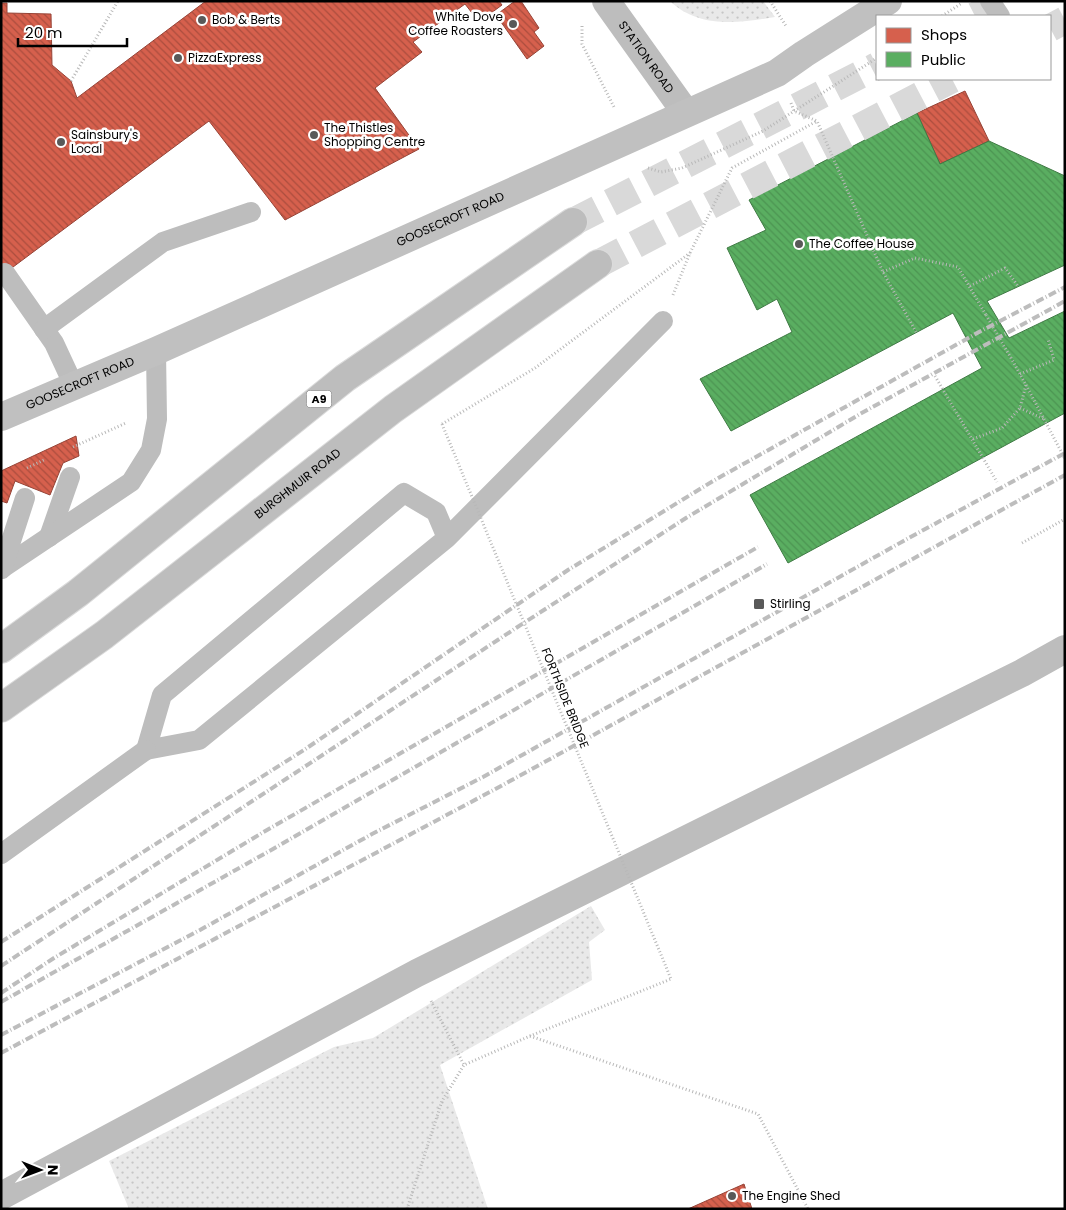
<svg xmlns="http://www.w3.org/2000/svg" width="1066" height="1210" font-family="Poppins,sans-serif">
<defs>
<pattern id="grass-dots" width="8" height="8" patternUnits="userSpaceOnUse" patternTransform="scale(1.25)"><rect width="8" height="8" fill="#e9e9e9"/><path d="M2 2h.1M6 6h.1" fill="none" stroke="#c6c6c6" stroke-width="1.8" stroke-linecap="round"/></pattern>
<pattern id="shops-back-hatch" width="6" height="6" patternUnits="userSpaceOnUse" patternTransform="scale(1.25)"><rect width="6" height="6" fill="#d6604d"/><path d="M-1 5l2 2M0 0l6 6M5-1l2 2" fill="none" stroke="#ab4d3e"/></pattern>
<pattern id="public-back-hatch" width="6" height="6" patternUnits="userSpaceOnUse" patternTransform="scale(1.25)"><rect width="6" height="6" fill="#5aae61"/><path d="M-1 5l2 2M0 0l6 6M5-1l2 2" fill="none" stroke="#4c9452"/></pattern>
</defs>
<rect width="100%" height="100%" fill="#fff"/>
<!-- grass -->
<g fill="url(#grass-dots)">
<path d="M670,1H763L775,17C740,23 699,29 670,1Z"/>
<path d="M591,906L605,930L589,942L592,980L440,1065L488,1209H129L109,1161L334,1047L373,1038Z"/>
</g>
<!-- shops -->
<g fill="url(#shops-back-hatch)" stroke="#964336">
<path d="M206,1H499L502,5L479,22L465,4L413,42L422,52L375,88L419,149L285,220L209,121L1,276V3H7V13L51,14L52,65L71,81L77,98Z"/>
<path d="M515,1H521L539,28L534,32L544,46L527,59L496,15Z"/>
<path d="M965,91L989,141L940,164L917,113Z"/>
<path d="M76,436L79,456L63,463L50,495L15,481L7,503L1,501V471Z"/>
<path d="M744,1184L752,1209H688Z"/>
</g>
<!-- public -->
<path fill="url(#public-back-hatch)" stroke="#3f7a44" d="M917,113L940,164L989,141L1065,176V265L987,301L1009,338L1065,311V413L788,563L750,495L982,368L953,313L731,431L700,379L792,332L777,299L757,310L727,248L766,230L749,200Z"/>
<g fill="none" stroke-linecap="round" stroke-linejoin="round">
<!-- primary-tunnel -->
<g stroke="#d9d9d9" stroke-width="28" stroke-dasharray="28 14" stroke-linecap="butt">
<path d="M975,16L1004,1"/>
<path d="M1050,28L1065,20"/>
<path d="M573,222L877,66"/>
<path d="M598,264L952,79"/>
</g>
<defs>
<g id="primary">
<path d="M1,649L78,593L345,378L573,222"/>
<path id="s3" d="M1,708L104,635L393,409L598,264"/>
</g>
</defs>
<!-- primary casing -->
<use href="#primary" stroke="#dbdbdb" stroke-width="30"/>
<!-- path -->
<g stroke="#b8b8b8" stroke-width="3" stroke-dasharray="1 2.5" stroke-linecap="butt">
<path d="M770,1L786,26"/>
<path d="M942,16L962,3"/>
<path d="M582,26V44L615,109"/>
<path d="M71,81L118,1"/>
<path d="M791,103L794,111L817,121L883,272L916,332"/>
<path d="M648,168L661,172L682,168L763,131L877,58"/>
<path d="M883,272L915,258L958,267L986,315"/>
<path d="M970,286L1005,268L1018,286"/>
<path d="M673,295L690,253L732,168L817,121"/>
<path d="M1020,374L1054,360L1048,339"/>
<path d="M935,376L997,482"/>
<path d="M1020,408L1044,419"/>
<path d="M442,424L535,368L690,253"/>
<path d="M973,439L1002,428L1020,408L1026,385L1011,358"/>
<path d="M73,447L126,423"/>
<path d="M1064,457L1065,458"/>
<path d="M27,468L46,459"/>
<path d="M1022,543L1065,519"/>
<path d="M431,1001L464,1065"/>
<path d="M530,1036L758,1114L808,1209"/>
<path d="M407,1209L442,1101L464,1065L530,1036L671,979"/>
</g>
<!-- lane -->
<g stroke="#bdbdbd" stroke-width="20">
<path d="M990,1L1000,16"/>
<path d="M5,273L54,343L74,386"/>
<path d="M44,329L163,242L251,212"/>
<path d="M49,537L70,477"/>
<path d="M447,538L436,512L404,493L162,695L146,750L199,740L447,538L663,321"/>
<path d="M1,569L131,482L151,450L157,419L156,351"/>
<path d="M2,569L25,498"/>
<path d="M1,854L146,750"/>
</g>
<!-- street -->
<g stroke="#bdbdbd" stroke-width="28">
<path id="s1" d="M606,1L686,113"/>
<path d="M1,1196L417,973L1022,673L1065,649"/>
</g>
<!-- secondary -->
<path stroke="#c0c0c0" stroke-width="28" id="s2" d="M1,417L156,351L777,73L804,54L888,1"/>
<!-- primary -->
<use href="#primary" stroke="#bdbdbd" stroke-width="28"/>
<!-- rail -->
<g stroke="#bdbdbd" stroke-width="4" stroke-dasharray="8 2.5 1 2.5" stroke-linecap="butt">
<path d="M1,942L304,750L568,570L713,481L979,332L1065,287"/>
<path d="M1,966L516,628L686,518L860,414L1065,301"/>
<path d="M1,993L54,958L262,833L758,547"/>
<path d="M1,1002L273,849L767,564"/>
<path d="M1,1035L200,930L372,834L483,777L907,539L1065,453"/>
<path d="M1,1053L501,786L1065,475"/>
</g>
<!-- path-bridge -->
<g stroke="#b8b8b8" stroke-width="3" stroke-dasharray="1 2.5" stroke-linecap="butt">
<path d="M986,315L1011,358"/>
<path d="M1026,385L1064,457"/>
<path d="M442,424L671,979"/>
</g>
</g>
<!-- markers -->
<g fill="#595959" stroke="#fff" stroke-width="2">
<circle cx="202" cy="20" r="5"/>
<circle cx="513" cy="24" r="5"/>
<circle cx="178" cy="58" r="5"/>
<circle cx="314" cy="135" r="5"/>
<circle cx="61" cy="142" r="5"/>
<circle cx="799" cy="244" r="5"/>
<rect x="753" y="598" width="12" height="12" rx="2.5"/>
<circle cx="732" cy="1196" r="5"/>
</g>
<g text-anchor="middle" stroke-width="5" stroke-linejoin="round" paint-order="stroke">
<!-- shield labels -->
<rect fill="#fff" stroke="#4c4c4c" stroke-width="1" x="306.5" y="390.5" width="25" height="17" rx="4"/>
<g font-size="11" font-weight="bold" fill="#000">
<text x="319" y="403">A9</text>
</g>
<!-- poi labels -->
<g font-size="12" fill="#000" stroke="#fff" text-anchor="start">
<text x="503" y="21" text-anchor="end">White Dove<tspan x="503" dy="14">Coffee Roasters</tspan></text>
<text x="212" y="24">Bob &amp; Berts</text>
<text x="188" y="62">PizzaExpress</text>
<text x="324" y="132">The Thistles<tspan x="324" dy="14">Shopping Centre</tspan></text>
<text x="71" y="139">Sainsbury's<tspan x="71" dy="14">Local</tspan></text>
<text x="809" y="248">The Coffee House</text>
<text x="770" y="608">Stirling</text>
<text x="742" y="1200">The Engine Shed</text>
</g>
<!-- street labels -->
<g font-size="12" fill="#000" stroke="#fff">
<text dy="4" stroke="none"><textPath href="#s1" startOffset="69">STATION ROAD</textPath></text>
<text dy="4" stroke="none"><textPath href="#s2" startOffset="491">GOOSECROFT ROAD</textPath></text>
<text dy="4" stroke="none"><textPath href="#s2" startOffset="86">GOOSECROFT ROAD</textPath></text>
<text dy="4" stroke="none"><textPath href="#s3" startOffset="372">BURGHMUIR ROAD</textPath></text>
<text transform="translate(565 698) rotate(68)" y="4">FORTHSIDE BRIDGE</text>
</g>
</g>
<!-- border -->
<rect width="1066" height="1210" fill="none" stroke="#000000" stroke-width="5"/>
<!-- legend -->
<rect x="876" y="15" width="175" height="65" fill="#ffffff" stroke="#999999"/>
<rect x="886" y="28" width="25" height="15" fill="#d6604d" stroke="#999999"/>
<text x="921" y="40" font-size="15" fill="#000000">Shops</text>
<rect x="886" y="52" width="25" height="15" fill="#5aae61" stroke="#999999"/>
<text x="921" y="65" font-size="15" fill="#000000">Public</text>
<!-- north arrow -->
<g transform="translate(40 1170) rotate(91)" stroke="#ffffff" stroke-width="4" paint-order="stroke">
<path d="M0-4L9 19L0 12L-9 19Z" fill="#000000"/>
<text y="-8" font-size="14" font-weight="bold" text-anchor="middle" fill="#000000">N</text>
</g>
<!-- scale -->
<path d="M18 38v8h109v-8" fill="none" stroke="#000000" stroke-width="2.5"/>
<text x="25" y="38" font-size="15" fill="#000000" stroke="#ffffff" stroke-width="4" paint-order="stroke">20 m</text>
</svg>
